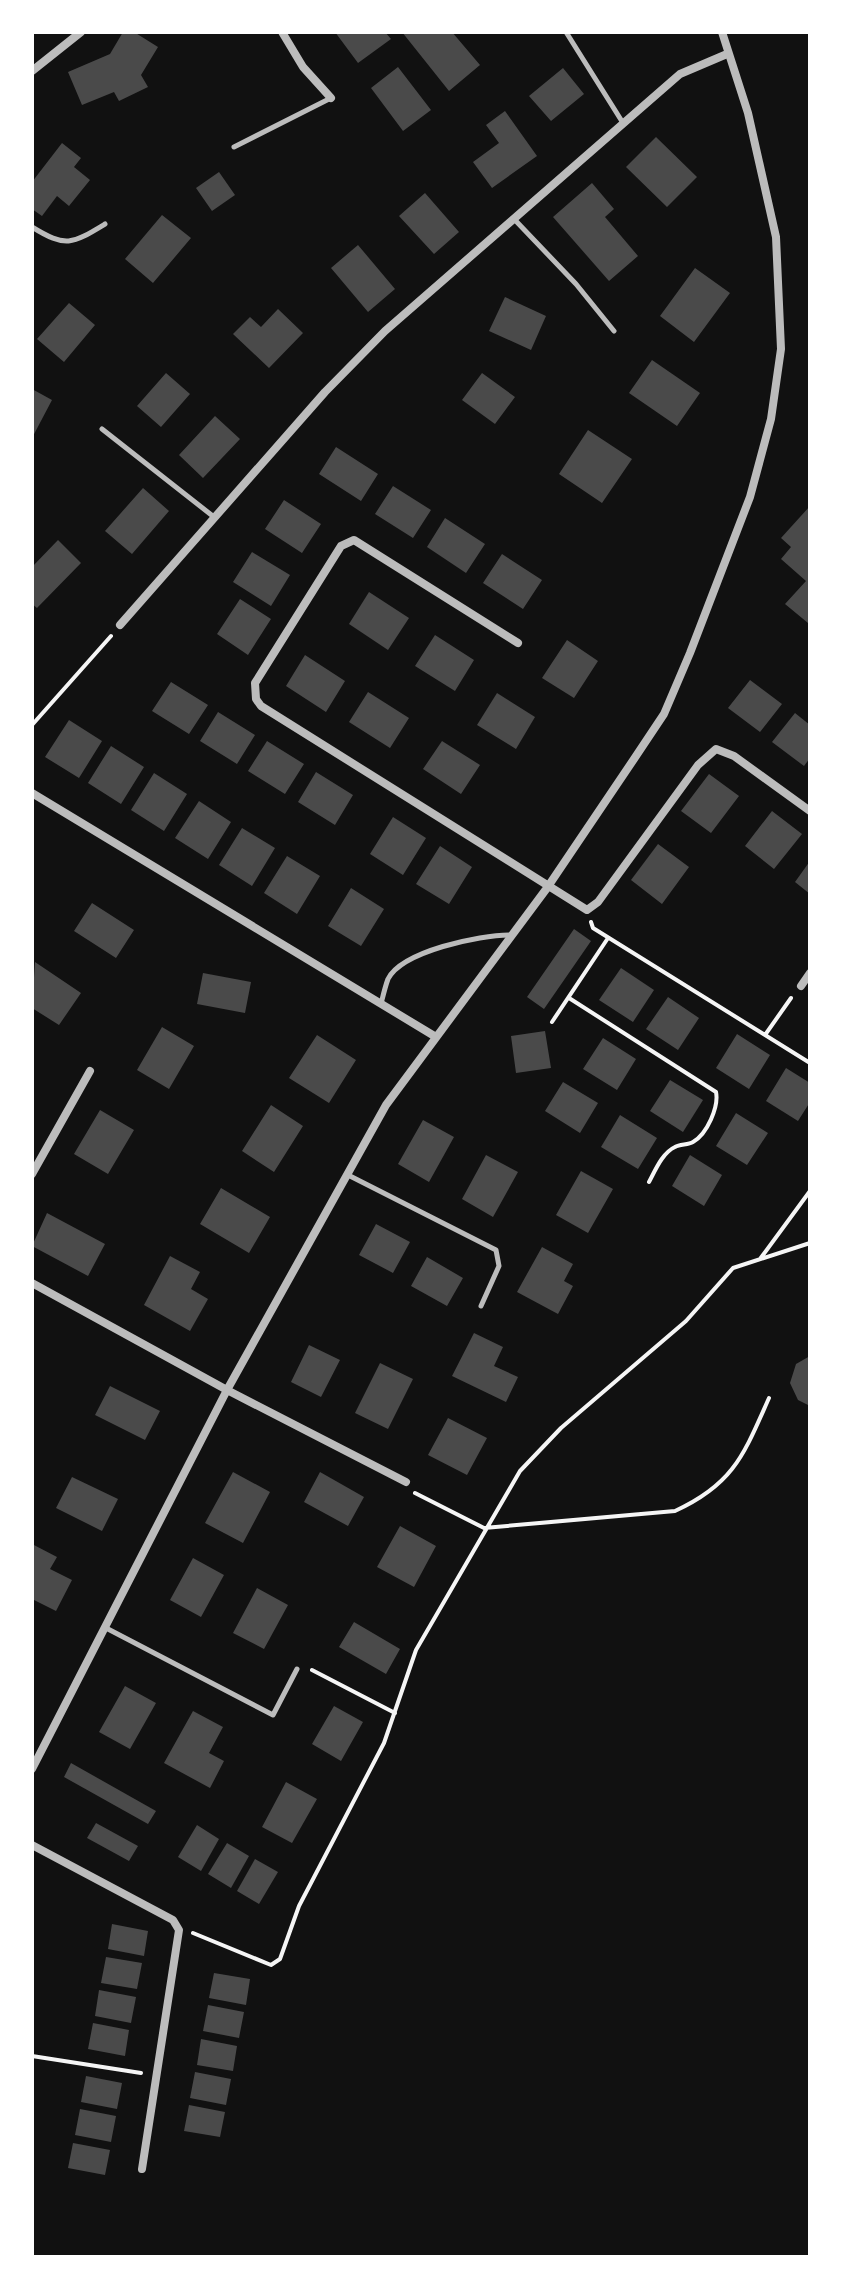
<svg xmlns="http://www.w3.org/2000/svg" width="842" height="2289" font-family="'Nunito Sans',sans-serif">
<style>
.building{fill:#4a4a4a}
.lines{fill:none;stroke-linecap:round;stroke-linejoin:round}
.path{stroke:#f5f5f5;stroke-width:4}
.service{stroke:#bcbcbc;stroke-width:5}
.minor{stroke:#bcbcbc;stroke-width:8}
</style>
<rect width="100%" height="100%" fill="#111"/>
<path class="building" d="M123,32h11l24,15 -17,28 7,12 -29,14 -5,-9 -32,13 -14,-33 42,-18z
M335,32h50l6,7 -33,24z
M402,32h50l28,33 -31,26z
M398,67l33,43 -28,21 -32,-43z
M563,68l21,26 -33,27 -22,-25z
M505,111l32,45 -45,32 -19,-26 26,-19 -13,-18z
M656,137l41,40 -30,30 -41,-40z
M62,143l19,15 -7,9 16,13 -21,26 -12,-10 -15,20 -10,-7v-27z
M219,172l16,23 -23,16 -16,-23z
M592,183l22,26 -9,8 33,39 -29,25 -56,-64z
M425,193l34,39 -25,22 -35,-38z
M162,215l29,23 -38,45 -28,-24z
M358,245l37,44 -27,23 -37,-44z
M695,268l35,25 -36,49 -34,-26z
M505,297l41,19 -15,34 -42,-19z
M69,303l26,22 -31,37 -27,-23z
M278,309l25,24 -34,35 -36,-34 17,-17 11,10z
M652,360l48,33 -23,33 -48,-33z
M166,373l24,21 -29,33 -24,-21z
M482,373l33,24 -20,27 -33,-24z
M32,389l20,11 -20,38z
M215,416l25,23 -37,39 -24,-23z
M588,430l44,29 -30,44 -43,-29z
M336,447l42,27 -17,27 -42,-27z
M393,486l38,24 -18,28 -38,-24z
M143,488l26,23 -37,43 -27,-23z
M284,500l37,24 -19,29 -37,-24z
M810,506v115l-2,2 -23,-19 21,-23 -25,-22 10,-12 -10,-9z
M445,518l40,26 -19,29 -39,-26z
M58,540l23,23 -44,45 -5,-4v-37z
M252,552l38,23 -19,31 -38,-24z
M502,554l40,26 -19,29 -40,-26z
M369,592l40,26 -21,32 -39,-26z
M240,599l31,20 -23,36 -31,-21z
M435,635l39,25 -19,31 -40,-25z
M567,640l31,21 -24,37 -32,-20z
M305,655l40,26 -19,31 -40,-26z
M750,680l32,24 -22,28 -32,-24z
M171,682l37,23 -19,29 -37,-23z
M368,692l41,26 -19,30 -41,-26z
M497,693l38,24 -19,32 -39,-24z
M218,712l37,23 -18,29 -37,-23z
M795,713l15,12v33l-6,8 -32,-24z
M69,720l33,21 -23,37 -34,-21z
M267,741l37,23 -19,30 -37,-23z
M442,741l38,24 -19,29 -38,-25z
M111,746l33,21 -23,37 -33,-21z
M316,772l37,23 -18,30 -37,-23z
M154,773l33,21 -23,37 -33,-21z
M709,774l30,22 -28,37 -30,-22z
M199,801l32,21 -23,37 -33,-21z
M772,811l30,23 -28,35 -29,-23z
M393,817l33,21 -23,37 -33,-21z
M242,828l33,20 -23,38 -33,-21z
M658,844l31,23 -27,37 -31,-24z
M440,846l32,21 -23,37 -33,-20z
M287,856l33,20 -23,38 -33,-21z
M810,861v33l-15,-12z
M351,888l33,21 -23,37 -33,-20z
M92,903l42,27 -18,28 -42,-27z
M574,929l17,12 -47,68 -17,-12z
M35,962l46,31 -22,32 -27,-17z
M621,968l33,22 -21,32 -34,-22z
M203,973l48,9 -6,31 -48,-9z
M668,997l31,21 -21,32 -32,-21z
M162,1027l32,19 -25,43 -32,-19z
M545,1031l6,37 -35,5 -5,-37z
M737,1034l33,21 -21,34 -33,-21z
M317,1035l39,25 -27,43 -40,-25z
M603,1038l33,21 -19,31 -34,-21z
M786,1068l24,15v19l-12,19 -32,-20z
M670,1080l33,20 -20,32 -33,-21z
M563,1082l35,21 -18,30 -35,-22z
M271,1105l32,21 -29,46 -32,-21z
M100,1110l34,20 -26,44 -34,-20z
M736,1113l32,20 -21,32 -31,-19z
M620,1115l37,23 -19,31 -37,-22z
M423,1120l31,17 -25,45 -31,-18z
M486,1155l32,17 -25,45 -31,-18z
M690,1155l32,20 -18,31 -32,-20z
M581,1171l32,18 -25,44 -32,-18z
M221,1188l49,29 -21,36 -49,-29z
M47,1213l58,31 -17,32 -56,-30z
M376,1224l34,18 -17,31 -34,-18z
M542,1247l31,17 -9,17 9,5 -15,28 -41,-22z
M170,1256l30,16 -9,17 17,10 -18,32 -46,-26z
M427,1257l36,21 -16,28 -36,-20z
M474,1333l29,14 -9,19 24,11 -12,25 -54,-26z
M309,1345l31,15 -19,37 -30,-15z
M810,1356v50l-12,-6 -8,-17 6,-19z
M380,1363l33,16 -25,50 -33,-16z
M110,1386l50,25 -15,29 -50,-25z
M448,1418l39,20 -20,37 -39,-20z
M233,1472l37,20 -27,51 -38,-20z
M320,1472l44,25 -16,29 -44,-24z
M72,1477l46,22 -16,32 -46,-23z
M400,1526l36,20 -22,41 -37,-20z
M32,1544l25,13 -7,12 22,11 -16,31 -24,-12z
M193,1558l31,17 -23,42 -31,-17z
M257,1588l31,17 -24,44 -31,-16z
M354,1622l46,27 -14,25 -47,-27z
M125,1686l31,17 -26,46 -31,-17z
M334,1706l29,16 -22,39 -29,-17z
M193,1711l30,16 -14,26 15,8 -14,27 -46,-25z
M71,1763l85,48 -8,13 -84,-47z
M286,1782l31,17 -25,44 -30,-16z
M96,1823l42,23 -9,15 -42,-23z
M197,1825l22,14 -18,32 -23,-14z
M227,1843l22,13 -18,32 -23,-14z
M255,1859l23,13 -19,32 -22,-13z
M112,1924l36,7 -4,25 -36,-7z
M106,1957l36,6 -5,26 -36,-6z
M214,1973l36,6 -4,26 -37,-7z
M99,1990l37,7 -5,26 -36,-7z
M208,2005l36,7 -5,26 -36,-7z
M93,2023l36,7 -4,26 -37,-7z
M201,2039l36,7 -4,25 -36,-6z
M195,2072l36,7 -5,26 -36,-7z
M86,2076l36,7 -5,26 -36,-7z
M189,2105l36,7 -5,25 -36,-6z
M80,2109l36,7 -5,26 -36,-7z
M73,2143l37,7 -5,25 -37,-7z"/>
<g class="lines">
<path class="path" d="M32,725l79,-89
M591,922l2,6 217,135
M569,998l147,94c3,15 -9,42 -23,50 -5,3 -13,2 -18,5 -13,6 -20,24 -26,35
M552,1022l56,-84
M765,1035l26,-37
M760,1259l50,-68
M415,1493l69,35 191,-17c59,-27 69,-57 94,-113
M312,1670l83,43
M193,1933l78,32 9,-6 19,-53 85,-163 32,-93 104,-179 41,-43 125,-107 47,-53 77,-25
M32,2056l109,17"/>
<path class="service" d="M566,32l57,91
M234,147l97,-49
M514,219l62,65 38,47
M32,227c34,21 40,17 73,-3
M102,429l112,88
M381,1004c2,-8 4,-17 7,-25 14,-28 92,-44 121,-44
M348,1175l148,75 3,16 -18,40
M106,1628l167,87 24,-46"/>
<path class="minor" d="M282,32l21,35 28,31
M32,71l49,-39
M120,625l205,-233 60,-61 295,-257 47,-20
M518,643l-164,-103 -13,6 -86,137 1,16 5,7 326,204 11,-8 100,-137 18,-16 18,7 76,55
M32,793l404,244
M801,986l9,-13
M32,1174l58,-103
M32,1283l195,107 179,92
M32,1769l195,-379 159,-285 161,-217 87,-129 30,-45 26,-61 60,-156 21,-78 10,-70 -5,-112 -28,-124 -26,-81
M32,1845l141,75 6,10 -37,239"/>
</g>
<rect width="842" height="2289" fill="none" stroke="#ffffff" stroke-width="68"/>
</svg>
